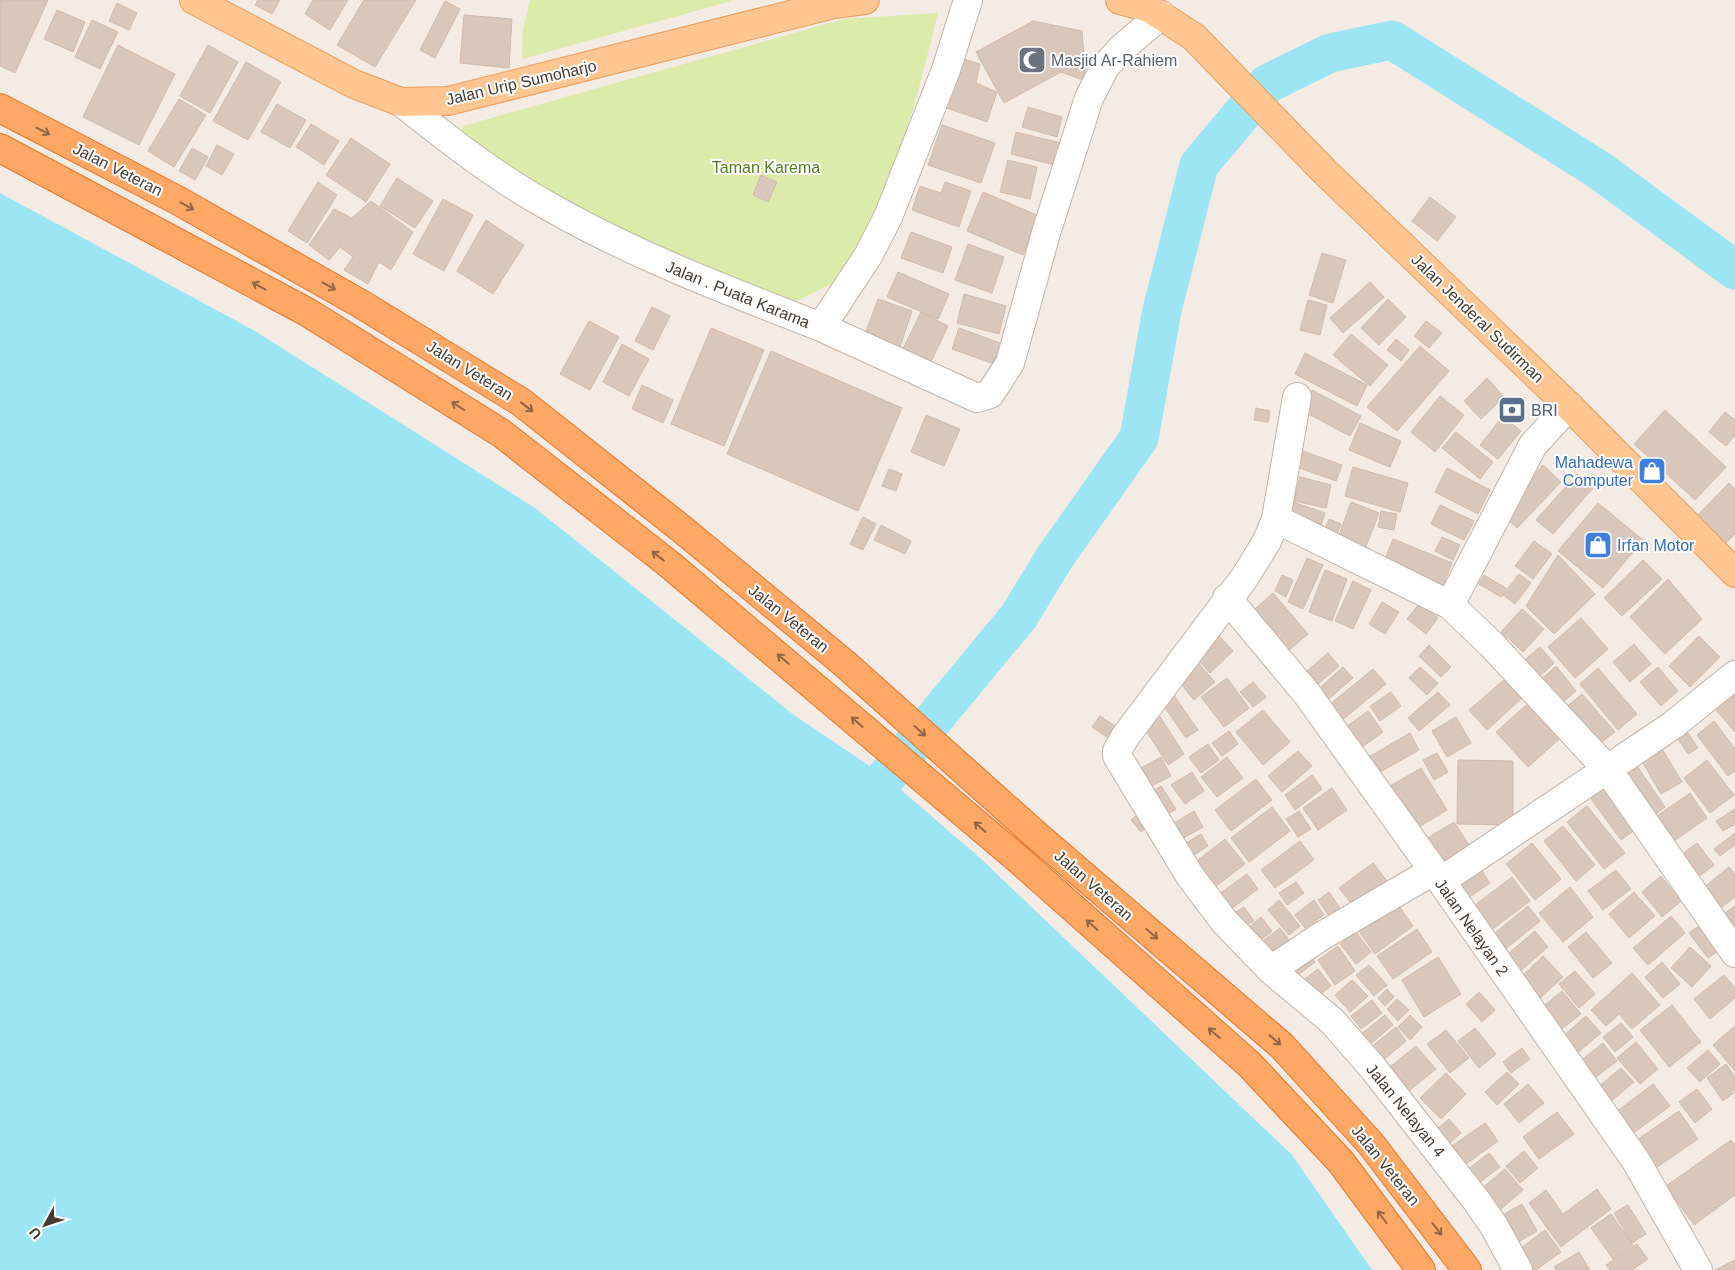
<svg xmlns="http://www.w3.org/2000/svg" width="1735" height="1270" font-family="Arial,sans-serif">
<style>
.green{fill:#ddebaa}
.water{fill:#9ce5f5}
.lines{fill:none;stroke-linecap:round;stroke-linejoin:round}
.river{stroke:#9ce5f5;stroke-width:39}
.building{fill:#d9c7bc;stroke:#d1baac}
.minor-casing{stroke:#c2b4a9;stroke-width:30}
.major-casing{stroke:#ec9e5a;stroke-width:30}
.highway-casing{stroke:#e8762a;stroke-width:30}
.minor{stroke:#fff;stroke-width:28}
.major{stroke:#ffc692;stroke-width:28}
.highway{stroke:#ffa764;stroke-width:28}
.oneway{stroke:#906647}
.labels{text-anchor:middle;stroke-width:4;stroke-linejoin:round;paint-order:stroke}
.worship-label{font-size:16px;fill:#5b616d;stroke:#fff;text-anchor:start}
.street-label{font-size:16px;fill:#463b34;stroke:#fff}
.park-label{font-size:16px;fill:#597c23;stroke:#fff}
.service-label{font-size:16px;fill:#4e5e75;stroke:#fff;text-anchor:start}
.shop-label{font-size:16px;fill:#366cbe;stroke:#fff;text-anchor:end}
</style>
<rect width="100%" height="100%" fill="#f3ebe4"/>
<path class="green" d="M530,0h200l2,1 -210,58 1,-30z
M938,13l-21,83 -31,100 -23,54 -32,34 -34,17 -58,-13 -123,-54 -157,-95 4,-13 381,-107z"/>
<path class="water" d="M0,193l255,138 280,177 259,207 92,62 93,80 313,298 80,115h-1372z"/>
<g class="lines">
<path class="river" d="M886,777l133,-161 36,-59 84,-119 23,-128 37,-145 68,-81 63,-31 62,-13 207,130 136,100"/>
</g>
<path class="building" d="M0,0h48l-33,73 -15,-7z
M258,0h22l-8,14 -17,-9z
M313,0h35l-18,30 -25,-16z
M364,0h52l-41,67 -38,-22z
M445,1l15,8 -25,49 -15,-8z
M117,3l20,10 -8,17 -20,-9z
M57,10l28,12 -12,30 -29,-13z
M464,15l48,4 -3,49 -49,-5z
M92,20l26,12 -18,37 -25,-12z
M1033,21l49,10 4,50 -25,-9 -57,31 -28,-51z
M118,45l57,29 -36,71 -56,-28z
M208,45l30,17 -28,51 -30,-17z
M957,57l23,7 -4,19 21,9 -10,30 -43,-15z
M246,62l35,20 -33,58 -35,-19z
M179,99l27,16 -32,52 -26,-16z
M277,104l29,16 -16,28 -29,-16z
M1028,107l34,10 -5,20 -35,-10z
M311,124l28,17 -15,24 -28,-18z
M942,125l53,18 -14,40 -53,-18z
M1016,132l45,11 -6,22 -44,-11z
M351,138l39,26 -24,38 -40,-27z
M217,145l17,9 -12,21 -16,-9z
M192,148l16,9 -13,23 -16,-9z
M1008,160l29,7 -7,32 -30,-7z
M761,175l16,7 -9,20 -15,-7z
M397,178l36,23 -18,27 -35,-22z
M318,182l19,13 -30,48 -19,-12z
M945,182l26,9 -12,36 -47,-17 8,-24 21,7z
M983,192l56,24 -16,39 -56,-24z
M1430,197l26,20 -19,24 -25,-20z
M443,199l30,16 -29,56 -31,-17z
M371,201l42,31 -22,38 -12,-8 -11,22 -24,-14 9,-13 -13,-10 -11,13 -20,-15 25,-36 18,9z
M486,220l38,25 -31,49 -36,-23z
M911,232l41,15 -9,26 -42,-15z
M968,244l36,13 -12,36 -37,-13z
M1322,253l24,7 -13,43 -24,-8z
M898,272l51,22 -11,25 -51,-22z
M1370,282l14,15 -41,36 -13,-15z
M964,294l42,12 -7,28 -42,-11z
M878,299l34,12 -13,39 -35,-13z
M1388,299l18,18 -27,28 -18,-17z
M1308,300l19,5 -7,30 -20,-5z
M652,307l18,9 -17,34 -18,-9z
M921,312l27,14 -19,40 -28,-13z
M589,321l30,16 -29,53 -30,-16z
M1426,321l16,12 -13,15 -15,-12z
M711,328l53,22 -40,96 -53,-22z
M959,328l46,17 -8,20 -45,-16z
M1351,334l37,31 -18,21 -37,-31z
M1396,339l13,11 -8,11 -14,-11z
M622,344l27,15 -20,37 -26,-14z
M1420,346l29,25 -52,60 -30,-24z
M771,351l131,57 -44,103 -131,-57z
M1305,353l62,32 -10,21 -62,-32z
M1487,378l17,19 -23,22 -17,-18z
M642,385l31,15 -10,23 -31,-14z
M1312,390l49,26 -11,20 -49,-26z
M1440,396l24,19 -29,37 -24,-20z
M1256,408l14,3 -2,11 -14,-2z
M1665,410l61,57 -31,33 -61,-56z
M1725,412l10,8v15l-9,11 -17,-14z
M926,415l34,14 -16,37 -33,-14z
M1503,416l18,15 -23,28 -18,-14z
M1360,423l41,18 -11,26 -41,-17z
M1456,432l37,30 -13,17 -38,-31z
M1297,449l45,16 -6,16 -45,-16z
M1543,465l18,17 -44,46 -18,-17z
M1353,467l55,16 -8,29 -55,-16z
M1447,468l43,22 -12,24 -43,-22z
M889,469l13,5 -6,17 -14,-5z
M1577,474l16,14 -40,46 -17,-14z
M1300,477l31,8 -5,23 -32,-7z
M1729,483l6,6v45l-17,17 -28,-28z
M1293,502l32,11 -6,18 -32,-11z
M1351,502l28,11 -14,36 -27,-11z
M1598,503l45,37 -40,48 -45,-37z
M1440,505l34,16 -10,19 -33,-16z
M1381,511l16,3 -3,16 -16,-3z
M863,517l13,7 -13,26 -13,-6z
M1329,519l12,5 -7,18 -12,-5z
M881,525l30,16 -6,13 -31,-14z
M1442,537l18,8 -7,15 -18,-9z
M1393,539l59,24 -11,27 -59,-24z
M1534,541l18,13 -19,25 -18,-13z
M1558,555l37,39 -41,40 -28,-28z
M1307,558l16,7 -20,44 -15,-7z
M1643,560l19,19 -40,37 -18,-18z
M1325,570l22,9 -15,42 -23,-9z
M1519,574l12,9 -16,21 -12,-9z
M1282,575l11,5 -7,17 -11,-6z
M1484,575l22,13 -5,9 -22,-13z
M1668,579l34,40 -37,35 -35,-37z
M1353,581l18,9 -18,39 -18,-8z
M1273,593l35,41 -26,22 -35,-40z
M1382,602l17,10 -14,22 -16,-10z
M1419,604l19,14 -12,16 -19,-15z
M1522,609l22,20 -21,23 -22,-20z
M1581,618l27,31 -33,29 -27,-31z
M1213,629l20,22 -23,22 -20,-22z
M1699,636l21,21 -30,30 -21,-21z
M1634,644l17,20 -21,18 -17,-20z
M1429,645l22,22 -10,10 -22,-21z
M1540,647l14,16 -19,18 -15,-17z
M1328,653l11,13 -29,25 -11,-13z
M1193,657l22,25 -21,18 -21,-26z
M1556,666l20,25 -18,15 -20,-24z
M1343,667l10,11 -31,27 -9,-11z
M1420,667l18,16 -11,12 -18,-17z
M1658,667l20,24 -17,15 -21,-24z
M1598,668l39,46 -19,16 -38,-46z
M1373,669l13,15 -50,41 -13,-15z
M1227,678l22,30 -25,19 -23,-30z
M1505,679l17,19 -35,32 -18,-20z
M1253,682l13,15 -13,10 -13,-15z
M1171,691l27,39 -12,8 -27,-39z
M1391,692l10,14 -21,15 -10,-15z
M1438,692l12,13 -31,26 -11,-13z
M1735,693v39l-19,-22z
M1582,694l33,38 -19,15 -32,-38z
M1534,698l31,36 -37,33 -32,-35z
M1263,710l27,32 -27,23 -27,-33z
M1368,711l15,21 -29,21 -15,-21z
M1159,715l25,39 -16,11 -25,-39z
M1100,716l15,10 -8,11 -15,-10z
M1456,717l15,26 -24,14 -15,-26z
M1714,721l21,28v22l-7,5 -31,-41z
M1229,731l9,13 -16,12 -10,-13z
M1410,733l9,17 -44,25 -10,-16z
M1688,733l10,15 -10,6 -10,-15z
M1208,744l11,16 -18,13 -12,-16z
M1659,744l23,38 -21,12 -22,-38z
M1298,751l14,15 -30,26 -14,-16z
M1437,753l11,19 -14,8 -11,-20z
M1161,757l10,19 -31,16 -10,-18z
M1227,757l16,21 -26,19 -16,-20z
M1458,760l55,1v64l-56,-1z
M1633,760l32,47 -18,13 -33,-47z
M1707,760l27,35 -24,18 -26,-35z
M1421,768l26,42 -38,23 -26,-43z
M1192,772l12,19 -19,13 -14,-19z
M1312,775l10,14 -27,21 -10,-15z
M1256,779l16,21 -41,31 -16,-21z
M1604,785l32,44 -15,11 -32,-44z
M1161,786l15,23 -16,10 -15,-22z
M1332,788l15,22 -29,20 -15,-22z
M1690,793l17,25 -36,25 -17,-25z
M1587,806l38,47 -21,16 -37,-47z
M1272,807l18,24 -41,31 -18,-24z
M1735,809v15l-12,7 -7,-10z
M1142,811l10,12 -11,9 -10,-12z
M1194,811l9,16 -30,17 -9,-15z
M1299,811l12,18 -13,8 -12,-18z
M1454,822l17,26 -35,22 -17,-27z
M1563,826l32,39 -19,16 -32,-40z
M1735,833v12l-15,11 -6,-7z
M1201,834l7,12 -22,14 -8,-12z
M1225,839l20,25 -31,24 -20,-25z
M1300,841l14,19 -39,28 -14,-18z
M1532,843l29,36 -26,21 -29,-36z
M1697,843l17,22 -21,16 -17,-22z
M1373,863l14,18 -33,26 -15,-19z
M1729,867l6,7v23l-17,13 -16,-21z
M1480,868l10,15 -29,20 -11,-15z
M1616,870l15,19 -28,21 -15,-19z
M1247,874l11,15 -35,26 -11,-16z
M1661,876l20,25 -19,16 -20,-25z
M1512,877l18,24 -44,33 -19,-23z
M1296,882l8,11 -17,12 -8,-12z
M1570,887l23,30 -30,25 -24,-29z
M1329,892l11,16 -11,8 -11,-16z
M1634,892l21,24 -26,22 -20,-24z
M1394,899l19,27 -38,28 -19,-27z
M1279,900l21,26 -11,9 -21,-25z
M1314,900l10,15 -19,13 -10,-13z
M1528,906l12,15 -43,35 -12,-15z
M1735,906v20l-10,-13z
M1244,907l10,14 -14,8 -9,-14z
M1671,916l14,17 -37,32 -15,-17z
M1261,917l11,14 -21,17 -11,-13z
M1702,924l19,25 -13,9 -19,-25z
M1280,928l13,17 -25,18 -12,-17z
M1417,929l15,23 -39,27 -16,-23z
M1535,931l13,16 -30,26 -14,-16z
M1356,932l15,20 -15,12 -16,-20z
M1586,932l26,31 -19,15 -25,-31z
M1338,946l17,25 -20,14 -17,-25z
M1690,947l21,19 -19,21 -21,-19z
M1306,950l9,12 -26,20 -9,-11z
M1543,956l20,21 -26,24 -19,-21z
M1438,957l23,37 -37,23 -22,-37z
M1662,962l18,22 -17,14 -18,-21z
M1369,965l18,20 -13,11 -18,-21z
M1318,969l13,17 -20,15 -13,-17z
M1575,971l20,23 -16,14 -20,-24z
M1632,973l28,32 -28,24 -13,-15 -13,12 -15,-16z
M1724,975l11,13v10l-25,21 -16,-20z
M1352,980l16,16 -18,16 -15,-17z
M1387,989l7,8 -9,9 -7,-8z
M1562,991l19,23 -23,18 -18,-23z
M1479,992l16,18 -13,12 -16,-18z
M1397,999l12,11 -11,11 -11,-12z
M1372,1000l10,13 -21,16 -10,-13z
M1672,1005l29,37 -32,25 -29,-37z
M1385,1015l8,10 -25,21 -8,-11z
M1410,1015l12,12 -12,13 -12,-13z
M1586,1016l15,17 -32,27 -14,-17z
M1621,1023l12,14 -18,15 -12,-15z
M1735,1026v45l-22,-26z
M1396,1027l10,14 -25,21 -11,-14z
M1475,1028l21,26 -17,14 -21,-27z
M1446,1030l23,28 -19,15 -23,-29z
M1636,1042l22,27 -18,15 -23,-26z
M1603,1043l14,18 -29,22 -14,-17z
M1416,1046l20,23 -37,30 -19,-24z
M1522,1048l8,11 -19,14 -8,-11z
M1708,1050l12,14 -20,18 -13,-14z
M1726,1064l9,13v15l-12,9 -16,-23z
M1621,1068l13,14 -31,26 -12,-15z
M1507,1072l12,12 -22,21 -12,-13z
M1446,1073l20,21 -25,25 -21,-21z
M1528,1084l16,19 -25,20 -15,-19z
M1653,1084l17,22 -43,32 -16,-22z
M1697,1089l15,20 -17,14 -16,-21z
M1679,1111l19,28 -51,35 -19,-28z
M1557,1112l17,22 -35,25 -16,-22z
M1449,1119l12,14 -18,16 -12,-15z
M1485,1123l13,18 -36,26 -13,-19z
M1731,1140l4,5v50l-41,30 -28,-39z
M1524,1151l14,17 -18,15 -14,-17z
M1489,1153l11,14 -29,22 -11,-14z
M1505,1169l18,21 -30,26 -19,-21z
M1597,1189l14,20 -50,38 -32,-44 17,-13 17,24z
M1522,1204l15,27 -27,16 -16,-27z
M1628,1205l18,29 -14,9 -18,-30z
M1611,1214l22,31 -20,14 -22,-31z
M1545,1230l16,22 -25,18h-12l-11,-16z
M1637,1244l11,15 -16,11h-22l-4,-5z
M1579,1252l11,18h-34l-2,-3z
M1735,1260v10h-20z"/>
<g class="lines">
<defs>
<path id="minor" d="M401,102c48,38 96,76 149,105 86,49 179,84 271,120l47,-71 20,-39 58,-147 22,-70
M821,327l156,71 13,-4 20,-31 36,-130 43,-135 16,-31 16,-18 40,-34
M1297,397l-21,122 -9,22 -22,36 -120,160 -8,14v5l73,120 34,45 47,49 61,51 41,47 103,132 18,26 24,44
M1276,519l174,86 41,39 117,126 127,183
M1227,598l80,96 134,187 195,280 62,109
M1450,605l83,-160 36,-39
M1441,881l232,-156 62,-50
M1271,970l49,-33 113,-66"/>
<path id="major" d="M194,0l160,84 47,18 47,-1 386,-97 31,-4
M1120,0l29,8 45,29 131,135 244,234 166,167"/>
<path id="highway" d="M0,108l177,92 184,104 160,98 162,128 162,134 190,170 247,212 89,98 96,126
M0,148l307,164 194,121 168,131 349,295 231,205 92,98 80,108"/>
</defs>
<use href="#minor" class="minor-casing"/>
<use href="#major" class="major-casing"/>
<use href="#highway" class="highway-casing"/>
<use href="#minor" class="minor"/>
<use href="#major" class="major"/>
<use href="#highway" class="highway"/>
</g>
<defs><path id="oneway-shaft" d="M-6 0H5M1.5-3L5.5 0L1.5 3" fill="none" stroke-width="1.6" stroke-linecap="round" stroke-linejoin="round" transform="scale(1.25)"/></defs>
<g class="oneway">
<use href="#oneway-shaft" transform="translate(43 131) rotate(27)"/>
<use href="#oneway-shaft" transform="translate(187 206) rotate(29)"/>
<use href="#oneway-shaft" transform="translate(259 286) rotate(-152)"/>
<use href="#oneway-shaft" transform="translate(329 286) rotate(29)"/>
<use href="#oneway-shaft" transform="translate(458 406) rotate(-148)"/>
<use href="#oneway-shaft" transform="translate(527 407) rotate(38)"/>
<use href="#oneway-shaft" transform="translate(658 556) rotate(-142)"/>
<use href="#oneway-shaft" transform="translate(783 659) rotate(-140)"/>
<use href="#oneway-shaft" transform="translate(857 722) rotate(-139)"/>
<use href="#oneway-shaft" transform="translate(920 731) rotate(42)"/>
<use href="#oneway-shaft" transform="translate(980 827) rotate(-139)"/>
<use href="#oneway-shaft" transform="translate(1092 925) rotate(-139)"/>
<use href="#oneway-shaft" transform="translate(1152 934) rotate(41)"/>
<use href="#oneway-shaft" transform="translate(1214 1033) rotate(-139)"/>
<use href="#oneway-shaft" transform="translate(1275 1040) rotate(41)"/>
<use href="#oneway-shaft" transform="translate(1382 1217) rotate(-127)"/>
<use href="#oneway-shaft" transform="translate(1437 1229) rotate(52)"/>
</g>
<defs>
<symbol id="mosque-square" viewBox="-11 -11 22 22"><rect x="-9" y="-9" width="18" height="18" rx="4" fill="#6b7280" stroke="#fff"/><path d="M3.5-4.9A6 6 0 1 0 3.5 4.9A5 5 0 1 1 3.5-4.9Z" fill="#fff"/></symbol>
<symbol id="bank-square" viewBox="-11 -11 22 22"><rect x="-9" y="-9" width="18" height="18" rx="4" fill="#5c6f8a" stroke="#fff"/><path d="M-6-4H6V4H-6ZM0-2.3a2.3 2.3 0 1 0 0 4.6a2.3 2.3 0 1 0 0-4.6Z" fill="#fff"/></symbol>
<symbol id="shop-square" viewBox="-11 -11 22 22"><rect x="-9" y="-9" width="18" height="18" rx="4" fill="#3f7fe0" stroke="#fff"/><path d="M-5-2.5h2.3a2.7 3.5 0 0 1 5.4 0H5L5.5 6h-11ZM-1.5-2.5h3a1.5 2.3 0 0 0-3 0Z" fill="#fff"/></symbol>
</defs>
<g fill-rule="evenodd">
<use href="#mosque-square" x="1016" y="44" width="32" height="32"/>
<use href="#bank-square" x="1496" y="394" width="32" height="32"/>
<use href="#shop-square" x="1636" y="455" width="32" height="32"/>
<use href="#shop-square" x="1582" y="529" width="32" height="32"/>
</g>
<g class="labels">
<g class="worship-label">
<text x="1051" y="66">Masjid Ar-Rahiem</text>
</g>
<g class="street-label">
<text transform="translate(521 82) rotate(-13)" y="6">Jalan Urip Sumoharjo</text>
<text transform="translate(118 169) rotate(27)" y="6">Jalan Veteran</text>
<text transform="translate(738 294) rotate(22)" y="6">Jalan . Puata Karama</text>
<text transform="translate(1478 318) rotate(44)" y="6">Jalan Jenderal Sudirman</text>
<text transform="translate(470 370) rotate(32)" y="6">Jalan Veteran</text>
<text transform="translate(789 618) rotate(39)" y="6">Jalan Veteran</text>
<text transform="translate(1094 885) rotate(41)" y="6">Jalan Veteran</text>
<text transform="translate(1472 927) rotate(55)" y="6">Jalan Nelayan 2</text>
<text transform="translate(1406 1110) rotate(51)" y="6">Jalan Nelayan 4</text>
<text transform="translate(1386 1165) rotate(51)" y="6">Jalan Veteran</text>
</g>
<g class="park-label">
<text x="766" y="173">Taman Karema</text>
</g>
<g class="service-label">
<text x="1531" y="416">BRI</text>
</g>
<g class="shop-label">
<text x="1633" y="468">Mahadewa<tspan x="1633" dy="18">Computer</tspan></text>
<text x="1617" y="551" text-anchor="start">Irfan Motor</text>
</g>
</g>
<g transform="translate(45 1225) rotate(230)" stroke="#ffffff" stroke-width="4" paint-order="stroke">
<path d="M0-4L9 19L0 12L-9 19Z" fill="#463b34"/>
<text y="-8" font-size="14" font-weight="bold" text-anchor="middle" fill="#463b34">U</text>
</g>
</svg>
